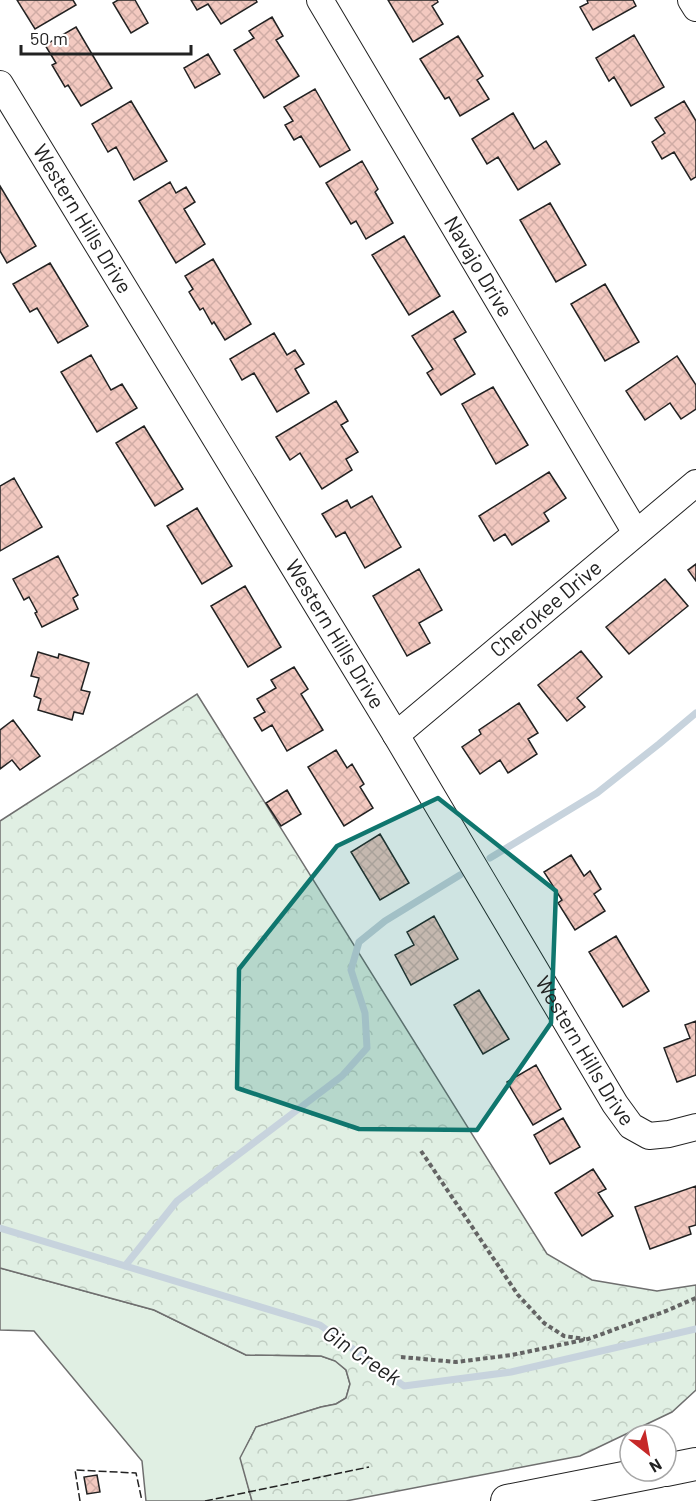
<svg xmlns="http://www.w3.org/2000/svg" width="696" height="1501" font-family="Barlow,sans-serif">
<style>
.grass{fill:#e0efe3;stroke:#6f6f6f;stroke-width:1.5}
.forest{fill:url(#forest-crowns);stroke:#6f6f6f;stroke-width:1.5}
.lines{fill:none;stroke-linecap:round;stroke-linejoin:round}
.stream{stroke:#c7d3dd;stroke-width:7}
.building{fill:url(#building-cross-hatch);stroke:#222;stroke-width:1.5}
.minor-casing{stroke:#222;stroke-width:28}
.major-casing{stroke:#222;stroke-width:34}
.path{stroke:#646464;stroke-width:4;stroke-dasharray:4.5 3;stroke-linecap:butt}
.minor{stroke:#fff;stroke-width:26}
.major{stroke:#fff;stroke-width:32}
.fence{stroke:#222;stroke-width:1.5;stroke-dasharray:8 3;stroke-linecap:butt}
.marked{fill:#0f766e;fill-opacity:0.2;stroke:#0f766e;stroke-width:4.5;stroke-linejoin:round}
.labels{text-anchor:middle;stroke-width:4.5;stroke-linejoin:round;paint-order:stroke}
.street-label{font-size:21px;fill:#222;stroke:#fff}
.water-label{font-size:22px;font-style:italic;fill:#222;stroke:#fff}
</style>
<defs>
<pattern id="forest-crowns" width="20" height="18" patternUnits="userSpaceOnUse" patternTransform="scale(1.5)"><rect width="20" height="18" fill="#e0efe3"/><path d="M2 6a3 3 0 1 1 6 0M12 15a3 3 0 1 1 6 0" fill="none" stroke="#c0cdc2"/></pattern>
<pattern id="building-cross-hatch" width="8" height="8" patternUnits="userSpaceOnUse" patternTransform="scale(1.5)"><rect width="8" height="8" fill="#f3c9c0"/><path d="M0 0l8 8M0 8l8-8" fill="none" stroke="#d0aca5"/></pattern>
</defs>
<rect width="100%" height="100%" fill="#fff"/>
<path class="grass" d="M0,1268l154,42 92,45 75,1 15,5 10,9 4,14 -4,14 -10,6 -15,3 -65,20 -15,31 11,43h-106l-4,-40 -108,-130 -34,-1z"/>
<path class="forest" d="M197,694l350,560 45,26 65,11 39,-6v105l-24,22 -92,44 -234,45h-94l-12,-43 16,-31 65,-20 15,-3 10,-6 4,-14 -4,-14 -11,-9 -14,-5 -75,-1 -92,-45 -154,-42v-447z"/>
<g class="lines">
<path class="stream" d="M490,858l107,-65 62,-49 37,-31
M0,1228l320,97 84,61 107,-14 185,-43
M125,1266l52,-65 165,-125 25,-28 -2,-35 -14,-43 8,-28 26,-21 75,-46"/>
</g>
<path class="building" d="M17,0h56l3,5 -41,24z
M118,0h17l13,23 -17,10 -18,-30z
M191,0h65l1,2 -36,22 -13,-20 -11,6z
M388,0h49l1,2 -6,4 11,18 -30,18z
M587,0h46l3,6 -43,24 -13,-23 8,-4z
M272,17l11,19 -7,4 23,36 -35,22 -30,-48 20,-12 -5,-7z
M76,27l36,61 -31,18 -13,-21 -3,2 -13,-22 4,-2 -11,-18z
M634,35l30,52 -33,19 -17,-29 -5,4 -13,-23z
M458,36l25,40 -6,4 12,19 -29,17 -11,-19 -4,2 -25,-40z
M208,54l12,20 -25,14 -11,-20z
M315,89l35,61 -30,17 -19,-31 -7,4 -9,-15 8,-4 -9,-14z
M131,101l36,60 -33,19 -18,-33 -8,5 -16,-28z
M684,101l12,20v56l-5,3 -17,-28 -12,7 -10,-17 13,-9 -10,-15z
M513,113l21,36 12,-8 14,23 -42,26 -20,-33 -11,7 -15,-25z
M362,161l16,28 -3,3 18,31 -27,16 -10,-18 -5,3 -25,-41z
M170,182l6,11 10,-6 9,15 -11,7 21,35 -29,19 -37,-62z
M0,186l36,60 -29,17 -7,-12z
M550,203l36,62 -30,17 -36,-62z
M404,236l36,60 -31,19 -37,-60z
M213,259l38,65 -26,16 -11,-18 -2,2 -9,-16 -3,2 -11,-18 4,-3 -8,-13z
M50,263l38,63 -30,17 -21,-35 -7,4 -17,-28z
M605,284l34,58 -34,19 -34,-57z
M453,311l13,21 -12,7 21,35 -34,21 -14,-22 6,-4 -21,-33z
M274,333l13,22 8,-5 9,14 -9,5 14,24 -32,19 -23,-39 -12,7 -12,-21z
M91,355l20,35 11,-6 15,24 -40,24 -36,-60z
M677,356l19,29v24l-15,10 -11,-16 -25,17 -19,-29z
M493,387l35,58 -32,19 -34,-60z
M336,401l12,20 -7,4 17,27 -12,7 6,11 -30,19 -22,-36 -10,7 -14,-23z
M144,426l39,63 -28,17 -39,-63z
M549,472l17,26 -22,15 5,8 -37,24 -7,-11 -11,7 -15,-25z
M14,478l28,49 -42,24v-65z
M372,496l29,51 -36,21 -20,-36 -9,5 -14,-23 25,-14 4,8z
M197,508l35,58 -30,18 -35,-58z
M58,556l20,39 -5,3 5,11 -36,18 -7,-14 2,-1 -8,-15 -5,3 -11,-21z
M696,564v17l-8,-11z
M419,569l23,41 -23,13 11,20 -23,13 -34,-60z
M665,579l23,27 -59,48 -23,-27z
M245,586l36,61 -33,20 -37,-61z
M581,651l21,26 -25,21 8,9 -18,14 -29,-36z
M38,652l20,6 1,-4 30,9 -8,27 9,2 -7,22 -9,-2 -2,8 -34,-10 3,-11 -7,-3 5,-18 -8,-2z
M294,667l14,22 -7,5 22,36 -36,21 -15,-26 -10,6 -8,-13 11,-6 -8,-13 19,-11 -5,-8z
M519,703l19,30 -10,6 9,15 -29,19 -8,-13 -20,14 -18,-27 19,-13 -2,-4z
M13,720l27,36 -20,14 -8,-10 -12,9v-39z
M336,750l11,18 5,-4 12,20 -4,3 13,21 -29,18 -36,-59z
M287,790l14,24 -20,12 -15,-23z
M380,834l29,49 -29,17 -29,-48z
M571,855l13,21 6,-5 11,18 -7,5 11,17 -30,19 -17,-27 4,-3 -18,-28z
M434,916l24,43 -47,26 -16,-30 19,-10 -7,-13z
M616,936l33,55 -26,16 -34,-55z
M479,990l30,49 -26,15 -29,-49z
M696,1021v54l-19,7 -13,-34 26,-10 -5,-13z
M536,1065l25,44 -28,16 -26,-43z
M563,1118l17,29 -30,17 -16,-29z
M593,1169l13,20 -8,4 15,23 -31,20 -27,-43z
M696,1186v39l-7,2 2,7 -41,15 -15,-42z
M97,1475l3,17 -13,2 -3,-17z"/>
<g class="lines">
<defs>
<g id="minor">
<path id="s1" d="M320,0l316,533"/>
<path d="M691,0l5,8"/>
<path id="s2" d="M0,84l396,651 219,369 16,22 18,10 20,-2 27,-7"/>
<path id="s3" d="M396,735l300,-252"/>
</g>
<path id="major" d="M666,1470l30,-6
M507,1501l152,-30"/>
</defs>
<use href="#minor" class="minor-casing"/>
<use href="#major" class="major-casing"/>
<path class="path" d="M421,1151l97,144 26,28 20,13 21,3
M401,1357l55,5 56,-7 76,-16 78,-28 30,-13"/>
<use href="#minor" class="minor"/>
<use href="#major" class="major"/>
<path class="fence" d="M80,1501l-5,-31 61,3 6,28
M205,1501l164,-34"/>
</g>
<path class="marked" d="M438,798l118,93 -5,132 -74,107 -118,-1 -122,-41 2,-119 98,-123z"/>
<g class="labels">
<g class="street-label">
<text dy="7" stroke="none"><textPath href="#s2" startOffset="158">Western Hills Drive</textPath></text>
<text dy="7" stroke="none"><textPath href="#s1" startOffset="310">Navajo Drive</textPath></text>
<text dy="7" stroke="none"><textPath href="#s3" startOffset="196">Cherokee Drive</textPath></text>
<text dy="7" stroke="none"><textPath href="#s2" startOffset="644">Western Hills Drive</textPath></text>
<text dy="7" stroke="none"><textPath href="#s2" startOffset="1130">Western Hills Drive</textPath></text>
</g>
<g class="water-label">
<text transform="translate(362 1355) rotate(34)" y="8">Gin Creek</text>
</g>
</g>
<g transform="translate(648 1453) rotate(149)"><circle r="28" fill="#ffffff" stroke="#a7a7a7" stroke-width="1.5"/>
<path d="M0-4.5L10 22L0 15L-10 22Z" fill="#c62828"/>
<text y="-9" font-size="16" font-weight="bold" text-anchor="middle" fill="#222222">N</text>
</g>
<path d="M21 45v9h170v-9" fill="none" stroke="#222222" stroke-width="3"/>
<text x="30" y="45" font-size="18" fill="#222222" stroke="#ffffff" stroke-width="4.5" paint-order="stroke">50 m</text>
</svg>
